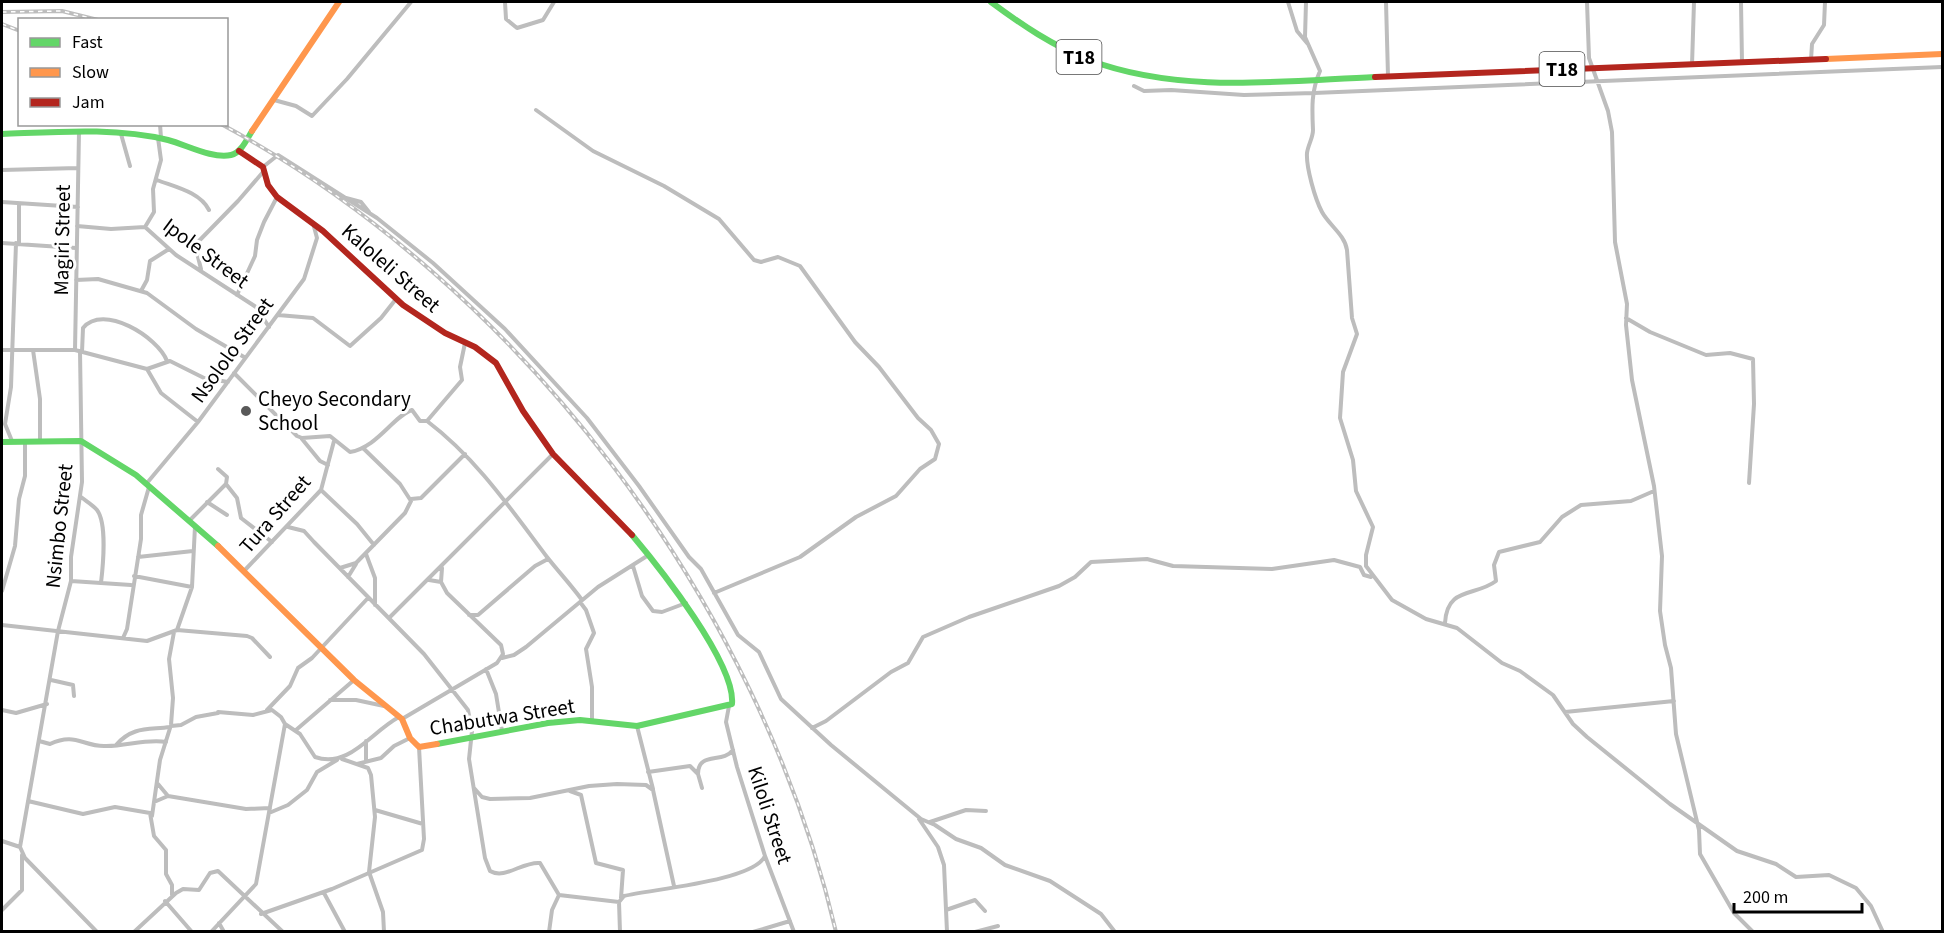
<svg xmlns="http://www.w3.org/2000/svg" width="1944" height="933" font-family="'Source Sans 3',sans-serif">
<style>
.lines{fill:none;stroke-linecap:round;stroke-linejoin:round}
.street{stroke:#bdbdbd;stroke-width:4}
.fast{stroke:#63d668;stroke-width:6}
.slow{stroke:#ff974d;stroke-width:6}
.jam{stroke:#b3261e;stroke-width:6}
.rail-casing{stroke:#bdbdbd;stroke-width:4}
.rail{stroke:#fff;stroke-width:1.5;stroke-dasharray:4.5;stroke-linecap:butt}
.poi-dot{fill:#595959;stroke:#fff;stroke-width:2}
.labels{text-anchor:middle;stroke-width:6;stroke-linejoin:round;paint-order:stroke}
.shield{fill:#fff;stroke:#4c4c4c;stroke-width:1.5}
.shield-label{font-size:20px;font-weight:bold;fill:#000}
.street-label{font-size:21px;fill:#000;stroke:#fff}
.poi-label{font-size:21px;fill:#000;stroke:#fff;text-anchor:start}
</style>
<rect width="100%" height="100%" fill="#fff"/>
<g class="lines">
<path class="street" d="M505,2l1,17 11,9 26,-8 11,-18
M1288,2l9,29 10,12
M1306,2l-1,35 15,34c-9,20 -8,38 -7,59 0,8 -5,15 -6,23 -1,14 8,46 15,59 7,13 23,23 25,38l5,68 5,16 -14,38 -3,46 13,42 3,31 17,36 -7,28v11l26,34 34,19 31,9 45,35 18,8 33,24 20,29 14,13 83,67 67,47 39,13 20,13 33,-2 27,13 15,18 12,26
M1386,2l2,74
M1587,2l2,56 19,53 4,21 3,110 12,62 -1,21 6,55 22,106 8,70 -2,55 5,34 6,23 5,66 23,96 1,24 34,59 19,19
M1741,2l1,61
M1811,60l1,-16 12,-19 1,-23
M1692,65l2,-63
M1134,86l10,5 27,-1 73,5 70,-2 628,-26
M274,100l22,6 16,10 35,-37 64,-77
M536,110l57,41 71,35 55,33 35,41 7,2 17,-5 22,9 55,76 24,25 39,51 13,12 8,14 -4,15 -15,10 -24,27 -40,21 -56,40 -86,36
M160,124l1,14
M121,134l9,32
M263,167l15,-12 99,63 56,45 72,66 82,89 52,68 50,71 12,12 37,66 21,17 22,47 50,46 90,74 14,6 21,14 25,9 24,17 45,16 51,33 14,18
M2,170l76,-2
M157,180c18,7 43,12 52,30
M346,198l15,4 8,10
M2,202l76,5
M77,226l34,3 34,-2 31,28 80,52 13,20
M145,227l9,-15 -1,-23 8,-29 -3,-22
M2,243l74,5
M19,244v-40
M201,269l-6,-24 43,-44 25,-29
M76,280l22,-1 49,14 49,36 48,28
M141,291l6,-11 3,-19 19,-12
M237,295l18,-39 2,-16 7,-18 13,-25
M278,315l35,3 37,28 31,-28 15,-19
M1626,318l24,14 56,23 24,-2 23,6 1,45 -5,79
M2,350h73l72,19 23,-8 34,17 24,4
M33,350l7,49v43
M75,350l4,-218
M80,351l2,131 -11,75v24l-13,50 -38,216 5,11 72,74
M82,352l1,-24c20,-25 75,9 84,33
M147,369l14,24 37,29
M234,373l63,63 5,2 28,-2 20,16c28,-5 43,-36 62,-42l8,11h7c50,38 83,87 120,136 11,14 24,28 35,43
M427,421l35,-41 -2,-13 5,-24
M302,439l18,22 8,4
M12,441l-7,-17 6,-37 5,-144
M147,483l51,-61 106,-143 13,-41 -4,-15
M226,484l11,14 4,20 31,24
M321,490l36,34 17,21
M81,497c5,4 12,8 16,13 10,13 6,56 4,73
M411,499l10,-1 44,-44
M207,502l20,13
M190,520l36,-36 1,-7 -9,-8
M288,527l16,4 10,11 110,112 44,56 4,21 -3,28 16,99 5,13c15,9 33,-10 50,-8l19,32
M366,554l9,24v27
M138,557l55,-6
M633,566l9,30 11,15 9,1 24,-9
M340,568l16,-5 49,-50 6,-12 -11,-17 -37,-36
M244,571l77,-81 13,-49
M134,576l58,11
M348,577l8,-13
M71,581l60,4
M441,582l1,-14
M2,591l13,-45 4,-47 6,-23v-34
M580,602l6,8 8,23 -8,16 6,38v34
M469,615h9l57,-49 13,-7
M389,618l164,-164
M1445,623c2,-37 30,-26 51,-42l-2,-16 5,-13 41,-10 22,-25 19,-12 50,-4 23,-10
M2,625l145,16 30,-11 15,-43 3,-61
M177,630l70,6 5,2 18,19
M123,638l4,-9 14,-90v-24l8,-28
M502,658l12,-3 12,-8 72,-60 49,-31
M486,669l10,25 6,37
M51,680l22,5 1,11
M330,700h26l28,6
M729,706l-3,16 11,45 28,89 29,76
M2,710l14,3 31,-9
M267,710l23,-24 8,-18 14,-10 56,-60
M1565,712l109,-11
M402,719l95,-56 6,-9 -2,-9 -54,-52 -6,-11 -12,-2
M285,724l15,10 15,23c34,12 56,-25 84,-40
M171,726l10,-1 15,-8 22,-4
M637,726l16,63
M812,728l14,-7 65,-49 17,-9 15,-26 46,-20 90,-31 16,-9 16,-15 56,-3 26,7 99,3 62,-9 26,7 4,8 7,2
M296,730l58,-50
M39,741l11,3c25,-12 32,2 54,2 20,1 43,-8 62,-4
M366,741v20
M116,745c17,-19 32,-15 54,-18
M342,759l26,9 3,7 4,42 -6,55 14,40 1,20
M357,764l24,-6 13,-12 16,-8
M648,772l42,-6 8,8 4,14
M698,774c0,-23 25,-10 35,-24
M158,784l10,12
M474,788l8,9 8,2 40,-1 59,-12 28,-2 29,1 7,5 21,96
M570,791l11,4 15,68 27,7 -2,28
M28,801l55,13 32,-7 35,6 4,23 12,14v24l6,11v10
M154,802l14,-6 78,13 24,-1
M375,810l48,14
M269,813l19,-8 19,-15 10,-18 20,-12
M152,816l8,-56 11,-35 2,-27 -4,-39 5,-27
M919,819l19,28 6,18 3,67
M930,822l36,-12 20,1
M2,841l18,6
M324,893l21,39
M165,901l27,31
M2,910l20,-20v-35
M946,910l29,-10 10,11
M261,914l71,-25 90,-39 2,-11 -5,-92
M219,923l5,9
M134,932l42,-39 7,-4 16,1 11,-17 8,-2 65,61
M211,932l45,-48 29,-160 -4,-7 -9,-7 -19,5 -35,-3
M434,932h17
M549,932l3,-22 7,-15 60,7
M620,932l-1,-30 5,-6c29,-7 129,-15 141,-40
M753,932l37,-11
M975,932l23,-6"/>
<path class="fast" d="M991,2c31,23 62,44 98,58 90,34 192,21 286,17
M2,134c54,-2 113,-7 166,6 19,5 44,19 63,15 10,-2 16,-16 21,-24
M2,442l79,-1 55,34 82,71
M437,744l111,-21 32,-3 57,6 95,-22c4,-40 -73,-137 -100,-169"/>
<path class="slow" d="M1826,59l116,-5
M252,131l87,-129
M218,546l136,134 48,39 8,19 9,9 18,-3"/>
<path class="jam" d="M1375,77l451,-18
M239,151l24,16 5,18 9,12 46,34 80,74 42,28 30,14 21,16 27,48 30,43 79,81"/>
<defs>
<path id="rail" d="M2,12l60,-1 36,9
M2,24l18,7
M221,124c299,161 538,478 615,808"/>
</defs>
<use href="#rail" class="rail-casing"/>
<use href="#rail" class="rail"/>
</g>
<circle class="poi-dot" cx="246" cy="411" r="6"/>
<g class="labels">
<g class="shield">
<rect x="1056.5" y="40" width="45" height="34" rx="4.5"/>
<rect x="1539.5" y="52" width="45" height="34" rx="4.5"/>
</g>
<g class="shield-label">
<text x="1079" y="64">T18</text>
<text x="1562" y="76">T18</text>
</g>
<g class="street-label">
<text transform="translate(62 240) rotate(-89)" y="7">Magiri Street</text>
<text transform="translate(206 253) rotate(37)" y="7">Ipole Street</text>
<text transform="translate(391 268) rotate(41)" y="7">Kaloleli Street</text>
<text transform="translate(232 350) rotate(-54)" y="7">Nsololo Street</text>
<text transform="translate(275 514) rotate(-49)" y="7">Tura Street</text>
<text transform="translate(59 526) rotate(-84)" y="7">Nsimbo Street</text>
<text transform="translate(502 717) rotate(-9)" y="7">Chabutwa Street</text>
<text transform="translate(770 815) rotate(72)" y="7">Kiloli Street</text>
</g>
<g class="poi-label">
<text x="258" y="406">Cheyo Secondary<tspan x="258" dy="24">School</tspan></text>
</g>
</g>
<rect width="1944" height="933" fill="none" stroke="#000000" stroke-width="6"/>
<rect x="18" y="18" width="210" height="108" fill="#ffffff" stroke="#999999" stroke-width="1.5"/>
<rect x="30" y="38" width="30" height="9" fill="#63d668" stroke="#999999" stroke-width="1.5"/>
<text x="72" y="48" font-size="18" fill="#000000">Fast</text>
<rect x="30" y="68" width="30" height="9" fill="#ff974d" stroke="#999999" stroke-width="1.5"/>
<text x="72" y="78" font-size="18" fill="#000000">Slow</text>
<rect x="30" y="98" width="30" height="9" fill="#b3261e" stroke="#999999" stroke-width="1.5"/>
<text x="72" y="108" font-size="18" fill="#000000">Jam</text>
<path d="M1734 903v9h128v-9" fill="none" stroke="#000000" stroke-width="3"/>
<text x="1743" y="903" font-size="18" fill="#000000" stroke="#ffffff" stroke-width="4.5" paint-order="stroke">200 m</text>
</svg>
